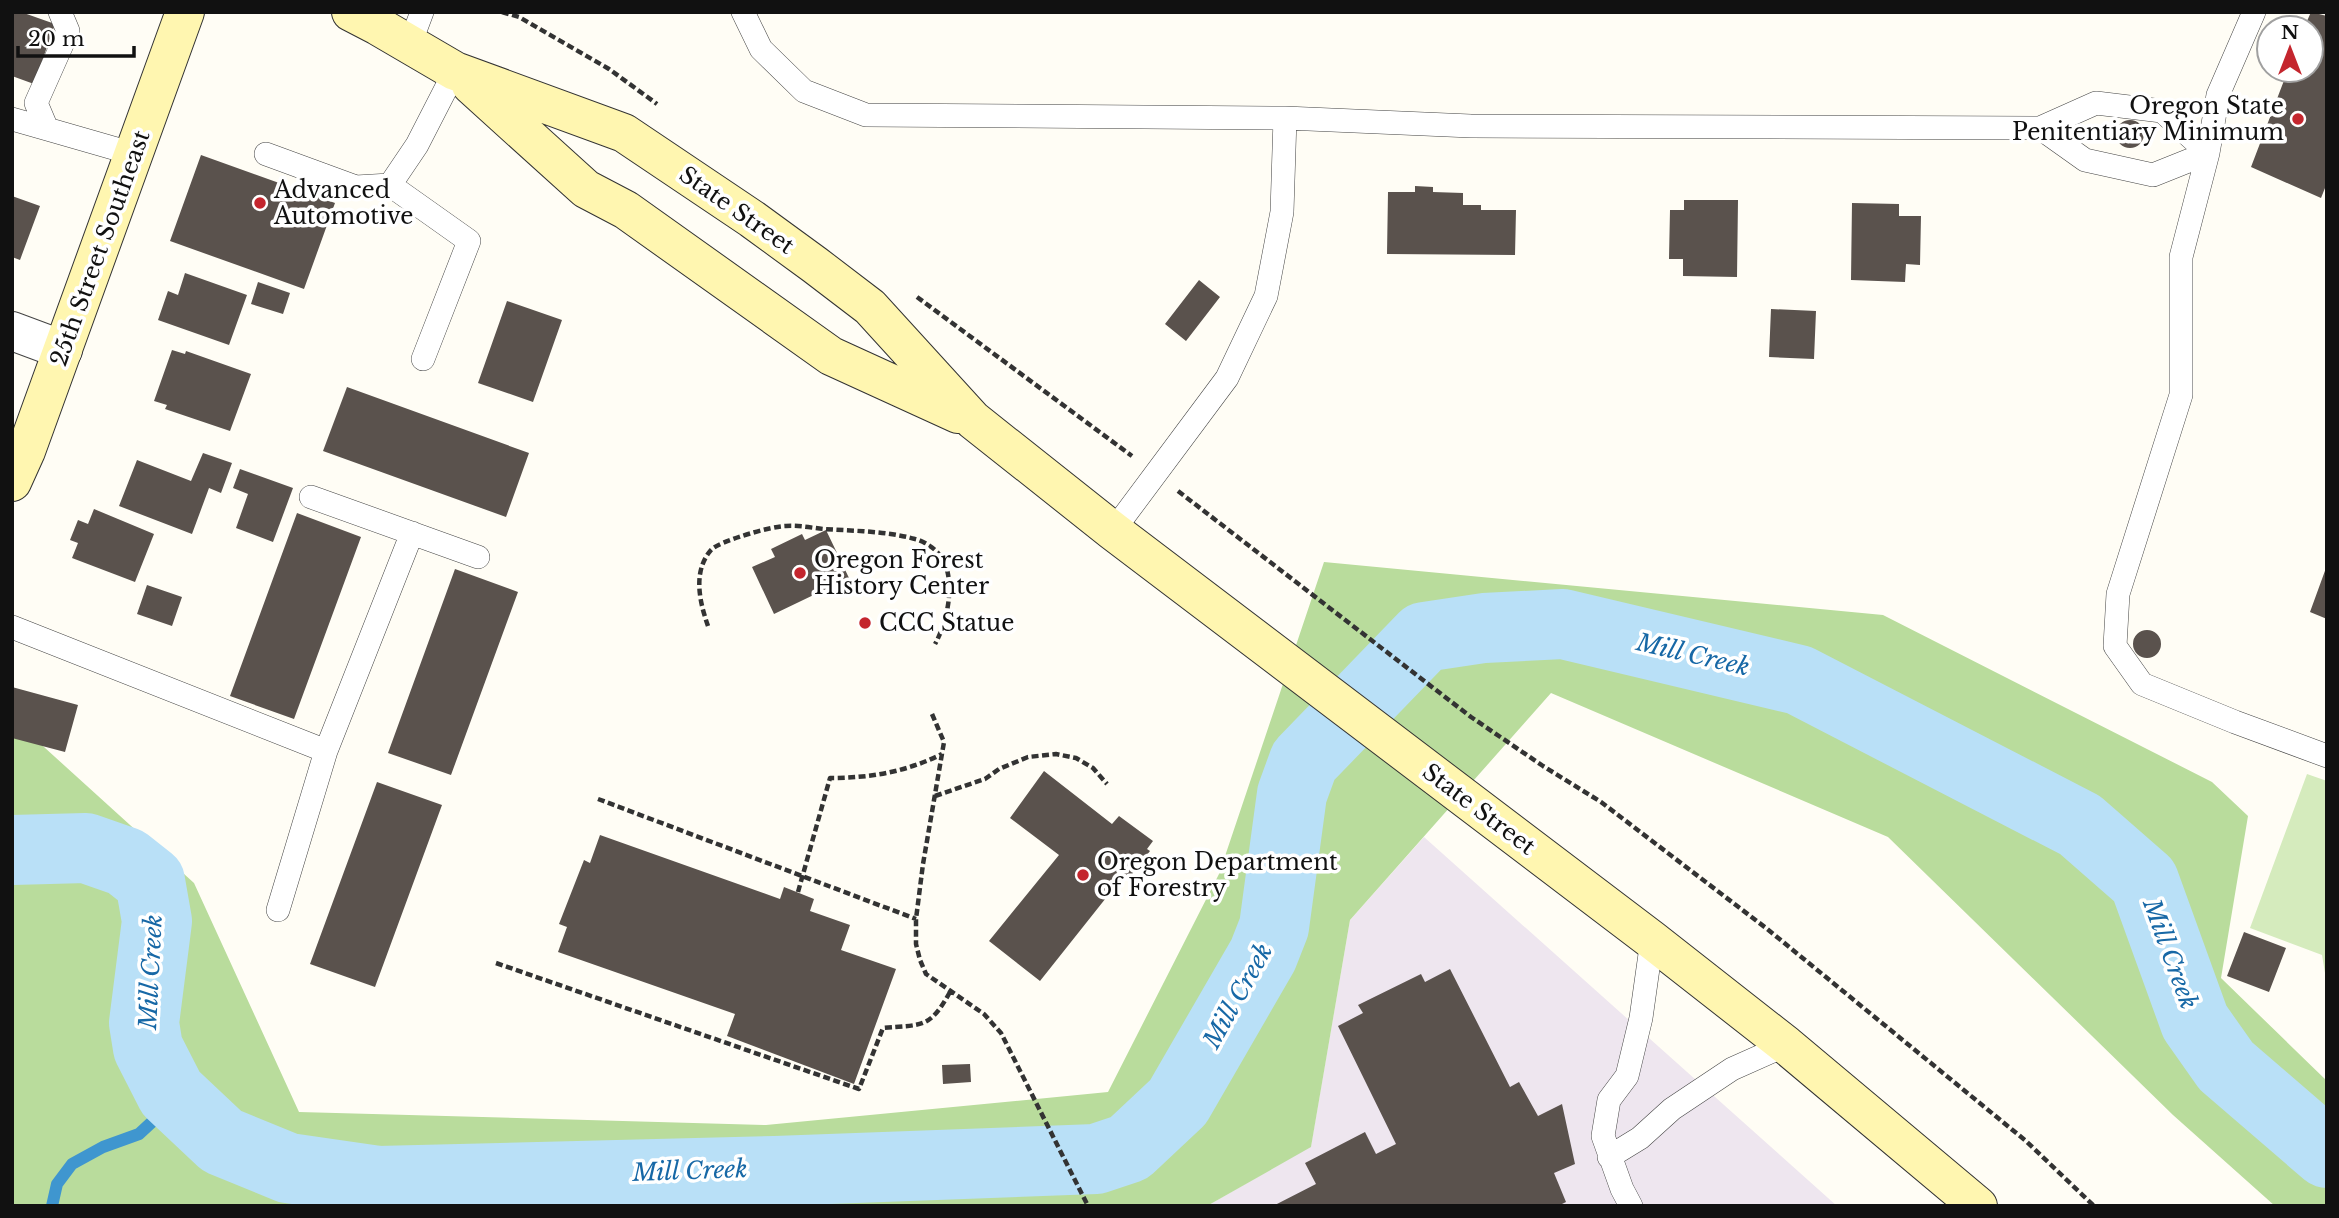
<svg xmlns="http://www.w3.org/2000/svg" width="2339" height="1218" font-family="'Libre Baskerville',serif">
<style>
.industrial{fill:#eee6ef}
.green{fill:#d5ebbd}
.forest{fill:#b9dc9c}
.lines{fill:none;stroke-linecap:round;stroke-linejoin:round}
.stream{stroke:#3f96cf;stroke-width:12}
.river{stroke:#b9e0f7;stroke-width:70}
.building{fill:#5a524d}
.lane-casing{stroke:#444;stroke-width:24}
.street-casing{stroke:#444;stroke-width:40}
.secondary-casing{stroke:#333;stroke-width:40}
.path{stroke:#333;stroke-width:4.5;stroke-dasharray:7 3.5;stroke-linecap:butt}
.lane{stroke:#fff;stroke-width:23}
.street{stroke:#fff;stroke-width:38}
.secondary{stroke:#fff6b0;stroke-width:38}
.poi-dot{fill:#c4262e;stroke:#fff;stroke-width:2.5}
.labels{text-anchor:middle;stroke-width:7;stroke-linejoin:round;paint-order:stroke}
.poi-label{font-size:23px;fill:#111;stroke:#fff;text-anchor:start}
.street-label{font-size:23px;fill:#111;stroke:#fff}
.water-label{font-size:24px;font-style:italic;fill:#1768a6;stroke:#fff}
</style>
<rect width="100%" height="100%" fill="#fffdf5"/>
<path class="industrial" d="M1424,837l413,369h-630l104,-60 39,-226z"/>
<path class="green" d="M2307,774l20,7v204l-5,-30 -72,-27z"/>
<path class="forest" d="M1324,562l559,53 329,167 36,34 -27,162 106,103v125h-52l-102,-91 -285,-278 -337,-144 -201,227 -39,227 -104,59h-1195v-488l182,165 105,229 467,13 342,-33 111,-218z"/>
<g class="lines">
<path class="stream" d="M52,1206l5,-22 15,-20 31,-17 36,-13 27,-25 5,-16
M765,1206l10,-35"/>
<path class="river" d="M12,850l74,-2 40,14 24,19 7,40 -13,102 4,25 23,45 51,48 66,27 90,13 397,-10 321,-12 33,-11 49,-46 85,-147 11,-28 18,-133 12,-33 120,-124 60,-9 79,-4 236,56 281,145 64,56 51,141 31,44 101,87"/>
</g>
<path class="building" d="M12,12h9l34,12 -21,60 -22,-8z
M2311,12l16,4v167l-6,15 -70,-31 37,-97h23v-42h-7z
M2116 134a14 14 0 1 1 28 0a14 14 0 1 1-28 0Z
M201,155l134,48 -31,86 -134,-48z
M1415,186l18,1v5l30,1v12h18v5h35l-1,45 -128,-1 1,-62h27z
M12,196l28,10 -20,54 -8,-3z
M1684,200h54l-1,77 -54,-1v-17h-14l1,-49h14z
M1852,203l47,1v12h22l-1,49 -14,-1 -1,18 -54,-2z
M185,273l62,22 -18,50 -71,-25 10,-29 10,4z
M1199,280l21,17 -34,44 -21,-17z
M258,282l32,11 -7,21 -32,-10z
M507,301l55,19 -29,82 -55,-19z
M1771,309l45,2 -2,48 -45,-2z
M172,350l13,4 1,-3 65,23 -21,57 -65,-22 2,-4 -13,-4z
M347,387l182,66 -23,64 -183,-66z
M203,453l29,10 -11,30 -12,-5 -17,46 -73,-28 18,-46 54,21z
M240,469l53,19 -20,54 -37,-14 12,-34 -15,-6z
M94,509l60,25 -19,48 -63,-24 6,-15 -8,-3 8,-20 10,4z
M297,513l64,24 -67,182 -64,-23z
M826,530l23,48 -75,36 -22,-47 23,-10 -4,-8 31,-15 3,6z
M2326,568h1v51l-17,-7z
M455,569l63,23 -67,183 -63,-22z
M147,585l35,12 -10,29 -35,-12z
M2133 644a14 14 0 1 1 28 0a14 14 0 1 1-28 0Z
M12,687l66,18 -13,47 -53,-14z
M1044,771l68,53 7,-8 34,25 -6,8 3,2 -20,26 -5,-3 -85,107 -51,-40 70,-86 -49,-37z
M377,782l65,23 -67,182 -65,-23z
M600,835l180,64 4,-12 30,12 -4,12 40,14 -9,25 55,19 -42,115 -127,-48 8,-22 -177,-62 9,-25 -8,-3 25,-64 6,3z
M2244,932l42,16 -17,44 -42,-16z
M1450,969l60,118 9,-5 19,34 24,-12 13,60 -21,9 12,29 -8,4h-285l43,-22 -11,-21 60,-31 11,22 20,-10 -58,-118 25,-13 -5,-8 63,-31 4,8z
M970,1064l1,18 -28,2 -1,-19z"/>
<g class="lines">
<defs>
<path id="lane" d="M60,12l8,19 -32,72 11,26 87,25
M743,12l18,37 43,42 62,24 419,3
M410,44l12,-32
M12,119l35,10
M2040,128l56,-25 66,8 46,42 -27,104v138l-63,199 -3,52 27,38 93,38 92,34
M266,154l90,33 34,-2 27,-40 38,-74
M390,185l79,56 -46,118
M311,497l167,60
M1113,531l114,-153 39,-82 16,-84 3,-94 186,8 569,2 45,32 68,15 55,-22 10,-58 36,-83
M12,627l314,124 86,-218
M278,910l48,-159
M1609,1157l31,-19 32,-29 60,-40 54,-24
M1631,1206l-9,-17 -19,-53 6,-36 18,-24 14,-58 11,-78"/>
<path id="street" d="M12,331l51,19"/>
<path id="secondary" d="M351,12l27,14 77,45 169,62 128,86 63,46 55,42 103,113 140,111 539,409 134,105 192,161
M471,85l115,104 40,21 205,146 127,58
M12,482l14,-31 159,-439"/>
</defs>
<use href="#lane" class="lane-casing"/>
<use href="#street" class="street-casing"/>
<use href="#secondary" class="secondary-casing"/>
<path class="path" d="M502,12l17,5 90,52 48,35
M917,297l215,159
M1178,491l293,226 72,49 58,36 165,126 260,213 68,65
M708,626c-8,-23 -16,-54 3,-76 8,-9 61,-24 75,-24 13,-1 26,2 38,3 30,2 62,2 91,10 6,1 18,8 23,14 20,22 10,68 -3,91
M932,714l12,28 -21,122 -7,55v25l4,16 6,14 58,40 17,19 87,173
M935,796l50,-17 14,-10 29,-12 28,-3 20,4 17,10 14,16
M598,799l318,120
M798,892l32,-114c40,0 76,-6 112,-24
M496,963l363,126 24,-61c39,-4 46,2 67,-36"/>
<use href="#lane" class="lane"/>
<use href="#street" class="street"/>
<use href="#secondary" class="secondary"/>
</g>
<g class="poi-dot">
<circle cx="2298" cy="119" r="7"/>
<circle cx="260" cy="203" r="7"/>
<circle cx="800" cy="573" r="7"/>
<circle cx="865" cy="623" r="7"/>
<circle cx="1083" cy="875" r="7"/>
</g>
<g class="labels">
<g class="poi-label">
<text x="2284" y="114" text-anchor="end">Oregon State<tspan x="2284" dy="26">Penitentiary Minimum</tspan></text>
<text x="274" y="198">Advanced<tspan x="274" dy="26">Automotive</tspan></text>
<text x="814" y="568">Oregon Forest<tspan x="814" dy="26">History Center</tspan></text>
<text x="879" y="631">CCC Statue</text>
<text x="1097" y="870">Oregon Department<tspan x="1097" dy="26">of Forestry</tspan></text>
</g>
<g class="street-label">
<text transform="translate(737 210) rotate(35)" y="8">State Street</text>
<text transform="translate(100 248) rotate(-70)" y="8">25th Street Southeast</text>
<text transform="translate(1479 809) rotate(37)" y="8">State Street</text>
</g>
<g class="water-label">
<text transform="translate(1693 655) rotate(13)" y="8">Mill Creek</text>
<text transform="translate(2170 954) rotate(70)" y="8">Mill Creek</text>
<text transform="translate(151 972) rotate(-87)" y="8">Mill Creek</text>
<text transform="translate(1238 996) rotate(-61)" y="8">Mill Creek</text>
<text transform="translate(690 1171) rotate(-2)" y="8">Mill Creek</text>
</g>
</g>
<rect width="2339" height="1218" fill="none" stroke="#111111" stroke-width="28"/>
<g transform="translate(2290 49)"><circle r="33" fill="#ffffff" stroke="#a0a0a0" stroke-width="2"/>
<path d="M0-5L12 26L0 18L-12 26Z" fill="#c4262e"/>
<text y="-10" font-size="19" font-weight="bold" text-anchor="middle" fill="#111111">N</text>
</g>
<path d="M18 46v10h116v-10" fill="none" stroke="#111111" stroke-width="3.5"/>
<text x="28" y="46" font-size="21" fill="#111111" stroke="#ffffff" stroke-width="5" paint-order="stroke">20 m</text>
</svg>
